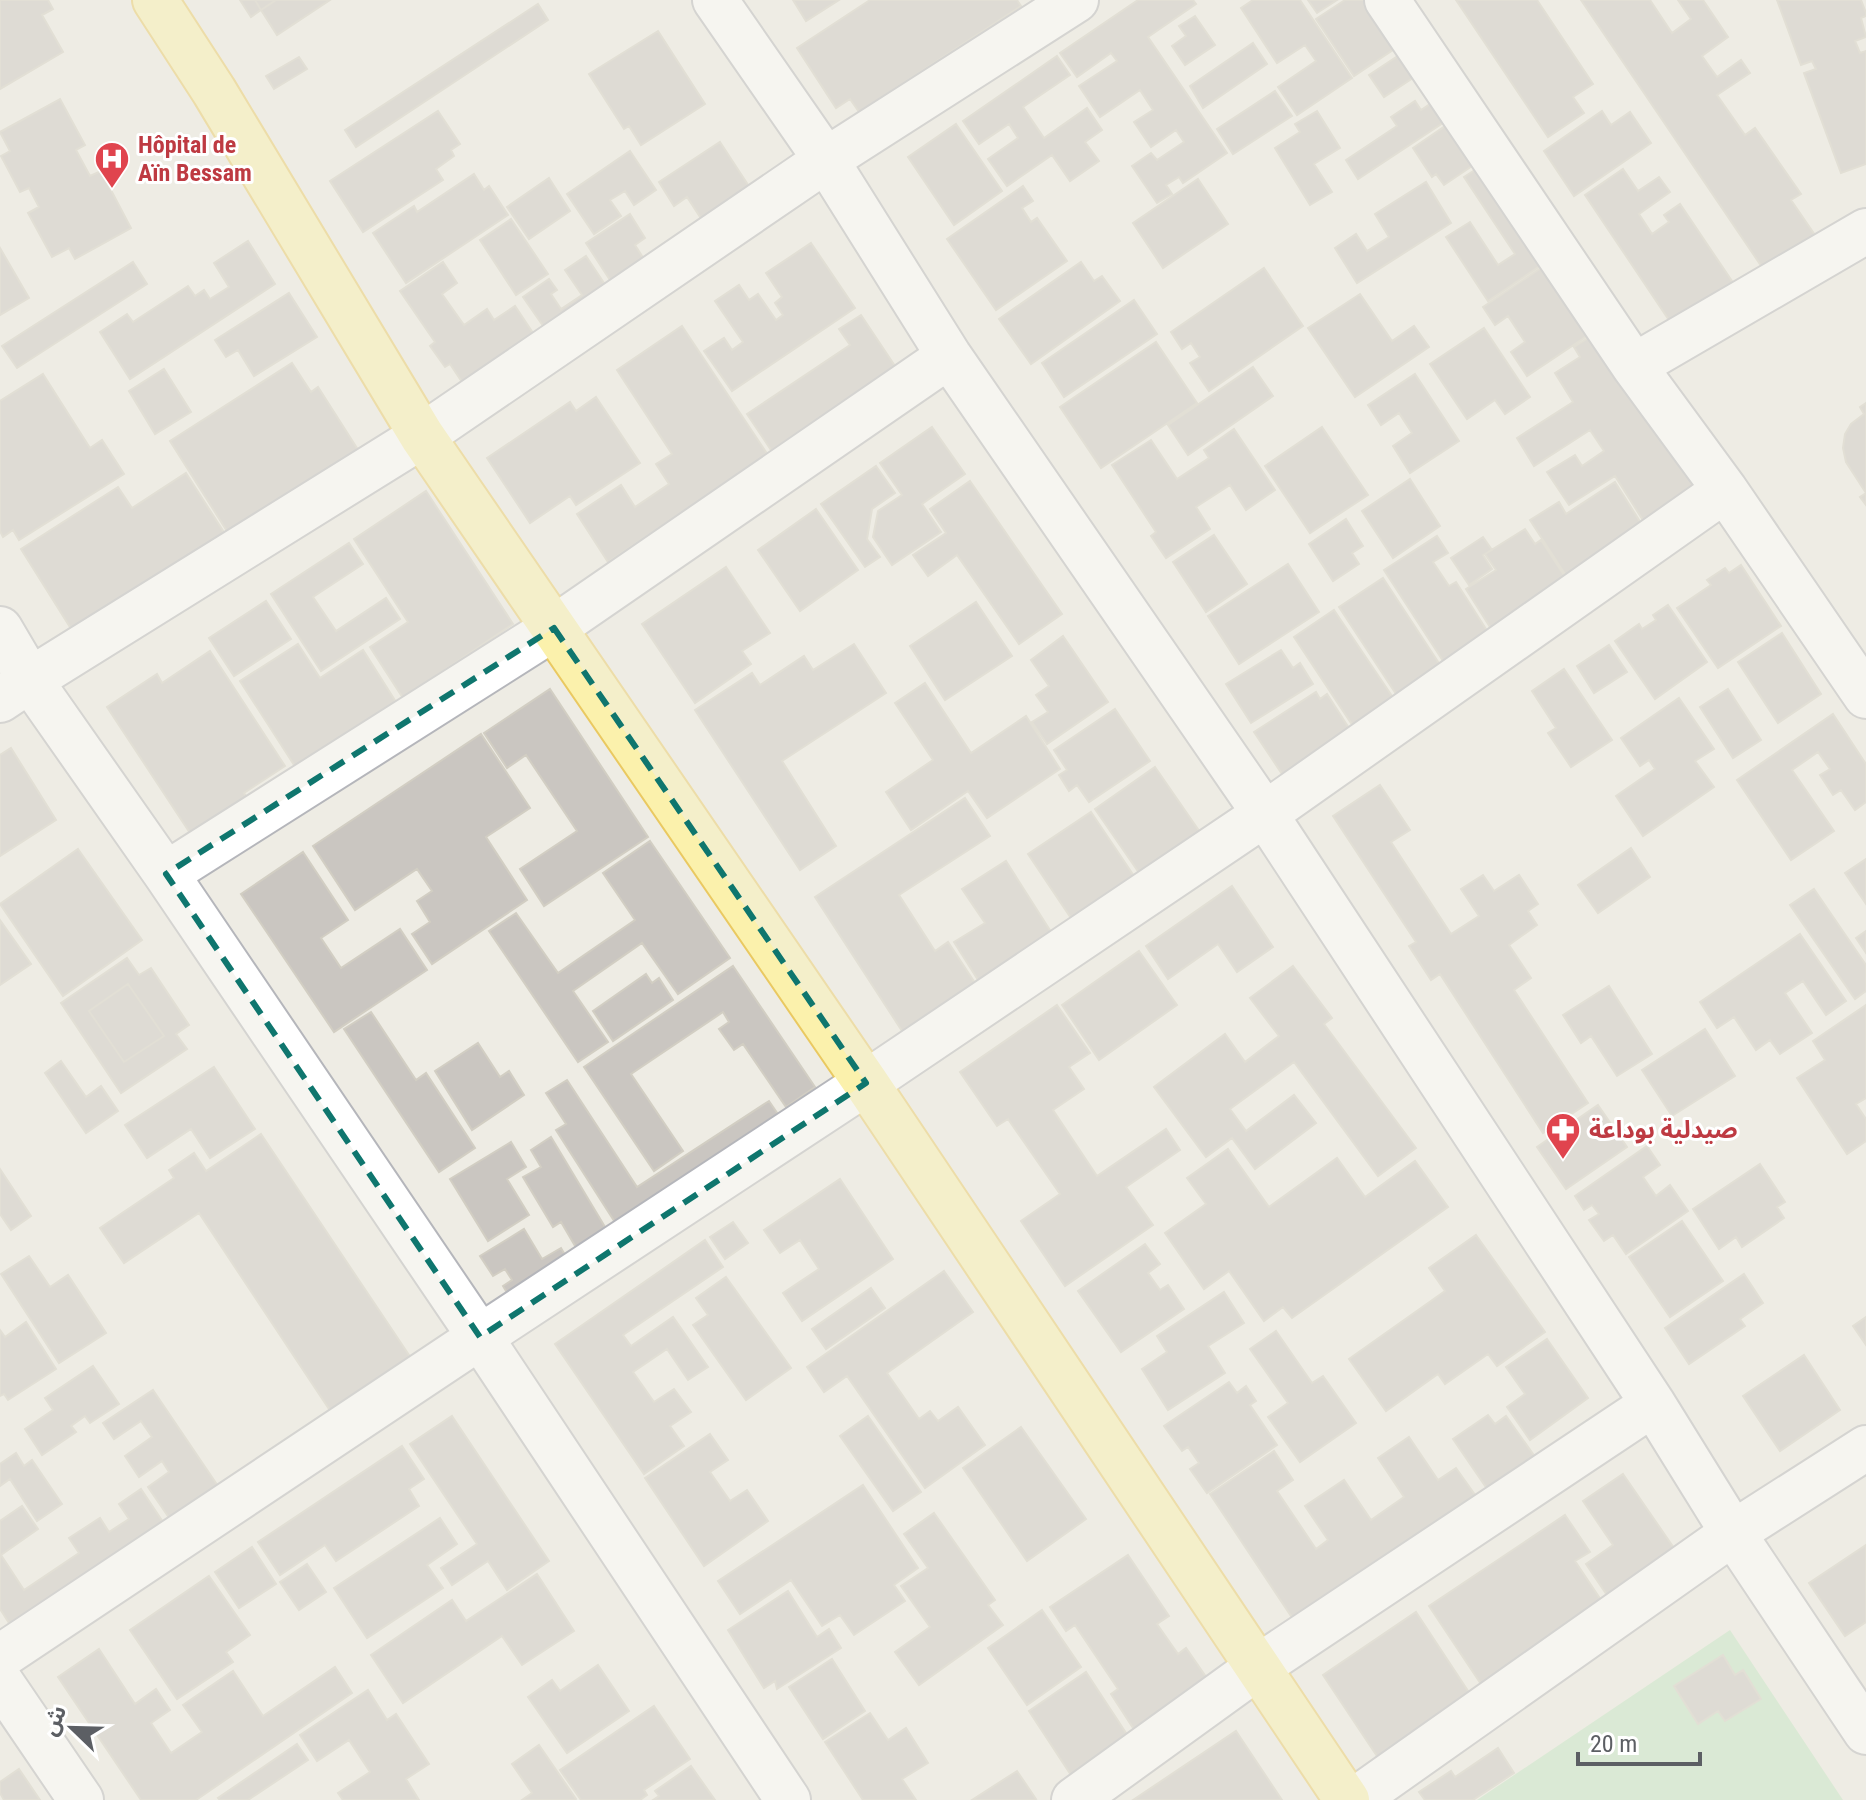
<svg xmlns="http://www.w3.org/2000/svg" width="1866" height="1800" font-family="'Roboto Condensed','Noto Sans Arabic',sans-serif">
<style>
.green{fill:#c2e4c3}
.building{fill:#cac6c1;stroke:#d2cec3;stroke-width:2}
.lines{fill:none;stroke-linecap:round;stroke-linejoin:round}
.minor-casing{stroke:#b5b6bb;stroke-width:48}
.major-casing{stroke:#eac961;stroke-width:48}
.minor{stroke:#fff;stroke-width:44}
.major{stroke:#fbf1ac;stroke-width:44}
.marked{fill:none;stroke:#0f766e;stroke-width:6;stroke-dasharray:16 10;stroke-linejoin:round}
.labels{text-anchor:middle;stroke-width:6;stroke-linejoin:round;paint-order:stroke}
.health-label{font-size:24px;font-weight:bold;fill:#be3a42;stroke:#fff;text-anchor:start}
</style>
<rect width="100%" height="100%" fill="#eeece4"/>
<path class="green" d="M1730,1630l113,170h-366z"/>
<path class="building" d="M0,0h48l5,9 -11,6 21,37 -63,37z
M240,0h90l-53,35 -16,-25 -10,7z
M255,0h21l-15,10z
M793,0h46l-33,21z
M870,0h147l4,6 -162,106 -9,-13 -14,9 -39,-60z
M1138,0h55l3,4 -48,33 79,116 -44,30 -4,-6 -13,8 6,9 -15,9 -25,-37 19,-13 6,7 27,-18 -8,-12 -25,17 -17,-25 19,-12 -13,-20 -40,27 -21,-31 38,-25 -6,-8 -34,24 -17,-24z
M1253,0h47l52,78 -55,37 -19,-28 38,-26 -11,-16 -28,18 -36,-55z
M1308,0h29l-20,13z
M1345,0h32l28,42 -51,34 -38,-57z
M1456,0h81l56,84 -20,13 11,16 -36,24z
M1581,0h69l22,33 19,-14 -13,-19h25l25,37 -26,19 15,21 24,-17 9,13 -33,22 28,40 10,-7 46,66 -10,6 26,38 -51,35z
M1777,0h84l5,13v3l-5,2 5,19 -11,4 5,12 6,-2v113l-25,9 -37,-100 12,-4 -4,-8 -11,4z
M538,4l10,16 -192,127 -11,-17z
M1195,16l20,29 -30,20 -13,-19 14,-10 -7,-10z
M658,31l47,73 -64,41 -12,-19 -5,3 -35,-55z
M1253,43l14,21 -64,44 -13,-22z
M1407,50l15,22 -38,25 -15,-22z
M1057,56l13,19 -47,32 21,31 43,-30 15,22 -17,12 14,19 -29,20 -18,-26 -45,31 -19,-27 30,-21 -9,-14 -30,20 -16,-23z
M299,57l8,12 -33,20 -8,-13z
M1275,91l17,25 -59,38 -16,-25z
M1439,98l13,19 -94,62 -12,-19 51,-34 -6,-9 24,-16 6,9z
M60,99l25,46 -9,5 14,26 11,-5 30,57 -56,31 -6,-11 -17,9 -24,-44 11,-6 -10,-19 -9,4 -19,-36 9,-5 -10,-19z
M438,111l22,33 -9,6 3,6 -18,13 7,11 -80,52 -33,-51z
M1317,111l23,37 -26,16 18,28 -22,13 -35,-57 25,-16 -5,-8z
M1602,111l9,14 19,-13 21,31 -77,53 -30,-45z
M1454,120l27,40 -37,25 -8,-11 -4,3 -19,-29z
M956,124l46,67 -48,34 -46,-68z
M720,142l34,52 -48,32 -19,-29 -13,9 -15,-24z
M630,151l26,39 -22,15 -9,-14 -15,9 11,16 -27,18 -27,-40z
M1486,163l63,97 -61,41 -42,-64 24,-15 28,43 17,-11 -51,-77z
M1623,169l15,22 21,-14 11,15 -31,22 13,20 17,-12 -5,-7 16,-11 56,83 -61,42 -90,-134z
M474,174l10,16 5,-4 19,29 -102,68 -33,-50 41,-27 3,6z
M549,178l21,33 -41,28 -22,-32z
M1198,179l30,45 -65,44 -30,-45z
M1426,182l25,41 -94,60 -22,-35 21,-14 11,17 22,-14 -14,-23z
M1023,186l10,15 -11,7 9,14 6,-4 30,43 -71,49 -49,-71z
M630,214l15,24 -10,7 14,22 -30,27 -33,-51z
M511,219l37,55 -32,21 -36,-55z
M248,241l27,43 -145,95 -30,-47 27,-18 6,8 55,-36 7,10 9,-6 6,9 19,-12 -15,-24z
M811,243l44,65 -123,83 -28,-40 20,-13 8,12 11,-8 -28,-41 24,-16 10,15 9,-6 18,26 7,-5 -8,-12 7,-6 -16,-24z
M0,248l29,50 -29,17z
M586,256l26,39 -62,41 -27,-39 26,-18 8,11 -6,4 10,15 21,-14 -17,-25z
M133,262l14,22 -130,84 -15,-22z
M443,262l14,21 -15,11 22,31 23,-16 7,11 21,-14 26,39 -71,49 -20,-30 -5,3 -15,-21 5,-4 -35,-51z
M1081,262l13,19 8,-5 18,25 -89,63 -32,-45z
M1550,262l46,68 -69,46 -16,-24 14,-10 -17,-26 -13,9 -12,-18z
M1264,268l39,58 -94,65 -19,-28 10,-6 -9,-14 -9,6 -11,-17z
M289,293l28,44 -63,39 -16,-26 -12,7 -11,-17z
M1360,294l32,47 22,-15 15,21 -74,50 -47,-69z
M1134,300l23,34 -93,63 -22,-34z
M861,315l36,54 -124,84 -26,-39 103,-69 -11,-16z
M682,326l86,129 -160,107 -31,-48 44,-29 14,22 34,-23 -13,-20 16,-10 -55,-84z
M1484,328l46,69 -25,17 -10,-14 -28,19 -37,-55z
M1596,333l109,169 -52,34 -38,-60 -46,29 -22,-33 28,-17 7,11 22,-15 -14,-21 -56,36 -17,-28 56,-36 -18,-29 25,-16 -6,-10z
M1156,342l41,61 -96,65 -41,-61z
M292,363l19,29 7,-5 44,69 -130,83 -62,-98z
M1253,367l20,29 -85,59 -20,-30z
M164,369l27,43 -36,22 -26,-43z
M43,374l47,74 12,-8 22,34 -105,66 -6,-10 -10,7 -3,-6v-130z
M1415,374l44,67 -49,32 -17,-27 19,-13 -13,-20 -18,12 -13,-20z
M596,397l44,66 -64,42 -6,-9 -40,27 -43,-65 83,-56 6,9z
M1866,403v102l-6,-8 6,-4 -20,-31 -3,-14 2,-14 6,-10 13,-10 -4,-7z
M1866,403v102l-6,-8 6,-4 -20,-31 -3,-14 2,-14 6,-10 13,-10 -4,-7z
M932,427l33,47 -43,30 19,28 -49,33 -19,-28 5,-26 24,-16 -22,-32z
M1322,427l46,68 -58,38 -45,-67z
M1234,429l41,61 -29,20 -16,-25 -34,22 14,22 -44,29 -15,-22 5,-4 -44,-67 39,-25 26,39 32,-21 -5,-8z
M876,466l19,27 -23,16 -5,30 13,18 -15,10 -44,-63z
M186,473l41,64 -152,98 -54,-86 97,-62 14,21z
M1410,479l30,47 -47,32 -31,-47z
M970,481l92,133 -43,30 -62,-89 -29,21 -15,-21 33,-22 -16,-24z
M1615,482l36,57 -77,49 -44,-68 29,-18 7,12z
M426,491l87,133 -110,74 -33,-51 38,-25 -54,-83z
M816,509l42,61 -58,41 -42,-61z
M1346,519l17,27 -11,7 7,11 -26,17 -24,-37z
M1525,529l10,15 6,-4 32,49 -76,49 -31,-49 30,-19 -11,-16z
M1214,535l33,49 -41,28 -33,-50z
M1437,536l11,17 -15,9 16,24 7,-4 37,58 -44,30 -65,-100z
M1483,537l9,13 -9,5 9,14 -23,16 -18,-27z
M349,543l14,21 -50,33 23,34 50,-33 14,21 -79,52 -50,-77z
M1288,564l31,48 -80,52 -31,-48z
M1741,565l40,61 -63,42 -41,-60 34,-23 -4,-5 18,-12 4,5z
M726,567l44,66 -28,18 9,13 -56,39 -53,-79z
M1383,578l63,96 -44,29 -63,-96z
M266,601l25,38 -57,37 -25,-38z
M976,602l36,54 -67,44 -35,-54z
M1668,605l39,57 -52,37 -40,-58 24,-17 3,5 14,-9 -3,-5z
M1334,610l64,95 -41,27 -63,-95z
M1782,633l39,61 -43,29 -40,-61z
M1063,636l45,66 -61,42 -15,-22 16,-10 -12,-17 13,-9 -18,-26z
M298,644l22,34 43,-28 33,52 -100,66 -56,-87z
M854,644l32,49 -104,68 54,85 -36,24 -105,-160 57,-37 8,12 44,-29 9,14z
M1609,645l18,27 -33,21 -17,-27z
M1281,650l12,18 7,-5 13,21 -62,39 -25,-39z
M210,651l75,115 -41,27 6,9 -56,37 -87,-132 50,-33 5,9z
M1564,669l48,71 -41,27 -23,-34 8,-5 -24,-37z
M925,683l46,70 55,-37 34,53 -73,49 -19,-27 -57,39 -25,-38 47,-32 -38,-57z
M550,689l98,148 -104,69 -24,-37 57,-38 -51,-76 -19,13 -23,-35z
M1728,689l33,51 -28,18 -33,-51z
M1316,692l4,7 7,-5 27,42 -68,44 -32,-48z
M1679,698l35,51 -19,12 19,26 -71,49 -27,-40 39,-27 -6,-9 -9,6 -19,-28z
M1115,709l35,52 -61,41 -12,-17 -8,6 -10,-16 8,-5 -13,-20z
M1833,714l33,50v38l-11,8 -14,-20 -8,5 -13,-20 10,-6 -12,-17 -26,18 42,61 -43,29 -54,-80z
M481,734l49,74 -44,29 41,63 -95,64 -20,-30 18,-12 -13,-21 15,-10 -15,-22 -62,41 -42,-64z
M11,748l45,72 -56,36v-101z
M1155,767l47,68 -60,42 -47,-68z
M1380,785l30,45 -19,12 60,92 28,-18 -18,-27 22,-14 11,16 25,-16 19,29 -10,7 9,14 -28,20 22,33 -17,12 74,113 -45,30 -103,-159 -9,6 -22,-34 7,-4 -83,-126z
M965,798l25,38 -91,59 36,56 13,-9 29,44 -73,48 -89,-137z
M1091,812l47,70 -63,42 -47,-70z
M650,841l80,117 -52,36 -36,-51 -69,48 35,51 -30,20 -89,-131 27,-18 42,60 77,-53 -32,-47z
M1631,848l19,29 -52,36 -20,-28z
M78,849l64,91 -79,56 -63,-92z
M303,852l45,68 -27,18 20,30 59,-39 27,41 -93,62 -93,-138z
M1866,859v45l-21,-31z
M1006,861l47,74 -73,48 -26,-41 31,-19 -23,-34z
M1232,886l41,61 -36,25 -19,-28 -50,35 -22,-33z
M1814,889l52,76v26l-11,8 -65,-94z
M0,920l31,44 -31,21z
M1866,931v22l-10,-15z
M1800,934l46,67 -20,14 -23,-34 -18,12 27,40 -32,21 -10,-14 -14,10 -22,-33 -17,11 -17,-26z
M1139,951l38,54 -78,55 -37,-55z
M127,958l12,17 12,-7 38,57 -13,9 11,15 -66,44 -60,-90z
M733,966l82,121 -29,20 -43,-63 -9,6 -15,-21 10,-7 -6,-10 -92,62 52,77 -29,20 -70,-104z
M1293,966l39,52 -8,6 92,124 -38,28 -84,-114 -64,47 16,22 48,-36 22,28 -61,46 -23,-31 -26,19 -52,-70 71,-53 20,28 34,-26 -29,-38z
M646,974l6,9 7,-5 14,22 -60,41 -20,-30z
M128,984l36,52 -40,26 -35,-51z
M1609,986l43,68 -35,22 -26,-40 -10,7 -18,-28z
M1057,1005l33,48 -21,14 15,22 -31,21 44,66 69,-47 14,21 -54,37 27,38 -88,61 -44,-65 39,-27 -52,-75 -11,7 -37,-54z
M1866,1005v93l-10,6 10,15v22l-19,13 -50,-76 28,-18 -12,-19z
M371,1012l45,68 10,-7 49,75 -36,24 -95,-143z
M1705,1029l30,47 -63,40 -30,-46z
M478,1043l22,34 9,-6 15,24 -52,35 -37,-59z
M61,1061l25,36 15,-11 17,25 -32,22 -41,-60z
M214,1067l41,62 -45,29 -19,-29 -44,29 -22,-33z
M567,1080l70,107 132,-86 15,22 -164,107 -64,-100 10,-6 -20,-31z
M1598,1105l29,42 -61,42 -29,-42z
M261,1134l154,230 -80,54 -136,-205 -75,50 -24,-35 74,-50 -5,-8 25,-17 12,18z
M551,1137l60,100 -30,19 -20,-34 -8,5 -30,-50 18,-10 -10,-17z
M511,1142l15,25 -19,12 22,36 -41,26 -38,-62z
M1647,1146l13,19 -17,12 13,19 14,-11 18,26 -62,43 -13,-19 -9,6 -15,-21 10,-6 -7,-9 -8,5 -9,-14z
M1228,1149l41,58 68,-49 28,39 50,-36 33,46 -156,111 -9,-11 -19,14 -35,-50 -25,18 -39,-56 41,-29 -19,-26z
M1760,1164l25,38 -8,5 7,11 -42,29 -6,-10 -17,12 -26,-40z
M0,1169l31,47 -20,14 -11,-16z
M840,1179l53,80 -91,62 -19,-28 36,-24 -19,-29 -20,13 -16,-23z
M1682,1221l41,60 -53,36 -41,-60z
M733,1222l15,21 -23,16 -15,-22z
M524,1229l18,30 19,-11 10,17 -59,36 -9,-15 9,-6 -7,-11 -12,7 -13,-20z
M1476,1235l69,97 -48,34 -9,-12 -43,30 -7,-10 -52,37 -37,-52 96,-68 -16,-23z
M705,1240l18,27 -100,68 8,11 42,-29 35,50 -20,13 -21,-31 -34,23 21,30 20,-13 17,23 -21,14 14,20 -40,28 -89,-130z
M1145,1244l15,20 -12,9 12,17 8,-5 16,24 -63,43 -43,-61z
M29,1256l21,31 18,-12 38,58 -47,30 -58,-89z
M944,1271l29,41 -86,61 32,46 11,-8 8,10 20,-14 27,38 -60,43 -78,-112 -23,16 -17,-25z
M1744,1274l19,29 -23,16 5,7 -56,38 -24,-36z
M726,1277l65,91 -45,32 -53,-75 15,-10 -12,-17z
M871,1288l14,20 -59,41 -14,-20z
M1224,1292l20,31 -36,23 17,27 -57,37 -26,-41 25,-17 -10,-16z
M1866,1317v28l-13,-19z
M26,1322l30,47 -48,31 -4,-6 -4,2v-66l5,7z
M1276,1331l36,52 11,-7 33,47 -56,39 -32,-45 20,-14 -38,-54z
M1547,1339l41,59 -58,42 -23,-33 18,-13 -19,-27z
M1804,1355l36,55 -60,41 -37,-55z
M93,1366l26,38 -29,19 -5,-7 -14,10 5,6 -34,23 -17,-26 28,-19 -8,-12z
M1229,1382l8,11 9,-7 10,15 -6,4 27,40 -70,48 -17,-24 9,-6 -11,-16 -6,4 -18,-25z
M153,1390l69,102 -48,33 -26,-38 21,-15 -7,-11 -23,16 -14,-21 27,-19 -11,-16 -27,18 -11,-16z
M1488,1415l7,9 11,-8 32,45 -48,32 -37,-54z
M452,1416l97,145 -42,29 -19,-29 -36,24 -11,-17 36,-24 -67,-100z
M868,1416l53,76 -28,19 -53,-75z
M1021,1427l65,92 -59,42 -64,-93z
M710,1434l18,26 -18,12 20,29 17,-11 21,31 -64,45 -59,-88z
M1409,1437l29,43 18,-12 22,31 -183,123 -85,-128 64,-43 19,29 -16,11 39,58 12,-9 -23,-34 39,-26 27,40 33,-23 -26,-39z
M402,1446l22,33 -15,10 10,17 -83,55 -11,-16 -45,30 -22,-33z
M16,1453l8,13 8,-6 30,44 -25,17 -27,-42 -10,7v-22z
M1623,1474l53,77 -67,47 -23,-34 27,-19 -30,-44z
M863,1485l55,83 -24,17 11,16 -51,34 -14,-20 -18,11 -31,-46 -51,34 -22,-33z
M141,1489l28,42 -153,103 -16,-25v-88l22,-15 16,23 -37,26 23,35 55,-37 -10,-15 31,-20 9,14 20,-13 -10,-15z
M934,1513l61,87 -7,5 15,20 -84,60 -24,-33 35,-25 -29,-41 27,-18 -24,-34z
M1565,1515l25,37 -15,9 28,42 -122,81 -52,-78z
M440,1518l17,26 -30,21 16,23 -76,50 -33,-50z
M1866,1545v77l-21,14 -36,-53z
M252,1547l24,37 -37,24 -24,-36z
M1128,1555l41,61 -12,8 21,30 8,-6 25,36 -74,50 -26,-40 7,-5 -43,-64 -9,6 -16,-24z
M307,1564l19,28 -27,18 -19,-28z
M537,1574l37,57 -52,34 -20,-29 -99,67 -32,-48 81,-55 14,21z
M209,1576l41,59 -24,17 7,10 -56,37 -47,-69z
M788,1591l29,46 12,-8 12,19 -64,41 -2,-8 -11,7 -36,-58z
M1042,1610l39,57 -54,38 -39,-57z
M1416,1612l56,85 -93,62 -56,-84z
M99,1649l36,55 21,-15 14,21 -19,13 20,30 31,-21 -19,-27 50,-34 30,45 72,-49 17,26 -156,107h-55l-83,-123z
M1723,1655l12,20 8,-5 18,29 -36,22 -7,-10 -20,13 -24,-38z
M832,1659l33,52 -42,28 -34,-52z
M598,1665l31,46 -62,42 -39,-56 24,-17 8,11z
M1086,1672l42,64 -57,39 -42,-64z
M368,1690l19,30 9,-6 33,50 -23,15 13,21h-76l-5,-7 32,-21 -21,-32 -32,21 -17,-26z
M654,1706l36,53 -46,31 3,5 -7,5h-59l-21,-30z
M870,1713l18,27 18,-12 22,35 -26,16 14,21h-53l-38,-58z
M1236,1731l46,69h-149z
M297,1744l11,16 -60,40h-28l-2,-2z
M539,1745l37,54 -1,1h-53l10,-7 -20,-29z
M1498,1748l16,25 -41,27h-48l-6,-8 32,-21 4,6z
M691,1766l24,34h-62l6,-4 -4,-5z
M19,1769l21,31h-36l-4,-7v-11z
M1017,1771l19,28 -2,1h-62z"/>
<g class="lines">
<defs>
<path id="minor" d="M715,0l111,160 123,196 316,458 388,590 80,129 133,199
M1387,0l247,366 91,124 141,206
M1634,366l232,-135
M0,629l30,51 136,194 314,463 308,463
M0,700l30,-20 392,-244 404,-276 250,-160
M166,874l388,-246 395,-272
M0,1657l480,-320 386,-254 399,-269 460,-324
M0,1681l81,119
M1074,1800l184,-133 395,-263
M1355,1800l378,-267 133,-85"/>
<path id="major" d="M155,0l59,91 208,345 444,647 481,717"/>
</defs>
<use href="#minor" class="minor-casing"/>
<use href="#major" class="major-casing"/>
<use href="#minor" class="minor"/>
<use href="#major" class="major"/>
</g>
<path d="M0 0H1866V1800H0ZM554,628l312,455 -386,254 -314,-463z" fill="#eeece4" fill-opacity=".55" fill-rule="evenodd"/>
<path class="marked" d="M554,628l312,455 -386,254 -314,-463z"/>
<defs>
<symbol id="hospital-pin" viewBox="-11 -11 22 30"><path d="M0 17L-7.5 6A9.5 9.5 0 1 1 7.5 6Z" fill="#e0444e" stroke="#fff"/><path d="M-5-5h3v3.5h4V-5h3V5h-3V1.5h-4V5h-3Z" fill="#fff"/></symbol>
<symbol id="pharmacy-pin" viewBox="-11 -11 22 30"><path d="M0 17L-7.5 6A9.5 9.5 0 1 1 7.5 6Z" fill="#e0444e" stroke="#fff"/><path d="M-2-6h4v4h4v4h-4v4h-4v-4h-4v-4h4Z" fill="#fff"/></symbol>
</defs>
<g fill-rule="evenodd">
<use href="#hospital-pin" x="92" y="139" width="40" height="54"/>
<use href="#pharmacy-pin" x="1543" y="1110" width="40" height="54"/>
</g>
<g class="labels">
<g class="health-label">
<text x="138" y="153">Hôpital de<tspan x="138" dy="28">Aïn Bessam</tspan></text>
<text x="1589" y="1138">صيدلية بوداعة</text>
</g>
</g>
<g transform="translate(72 1728) rotate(293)" stroke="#ffffff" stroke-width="6" paint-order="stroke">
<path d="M0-6L14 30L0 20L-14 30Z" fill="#5c5f64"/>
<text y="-12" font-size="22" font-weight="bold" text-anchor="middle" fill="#5c5f64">ش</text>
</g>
<path d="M1578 1752v12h122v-12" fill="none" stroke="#5c5f64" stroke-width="4"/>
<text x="1590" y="1752" font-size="24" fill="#5c5f64" stroke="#ffffff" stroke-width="6" paint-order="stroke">20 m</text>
</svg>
